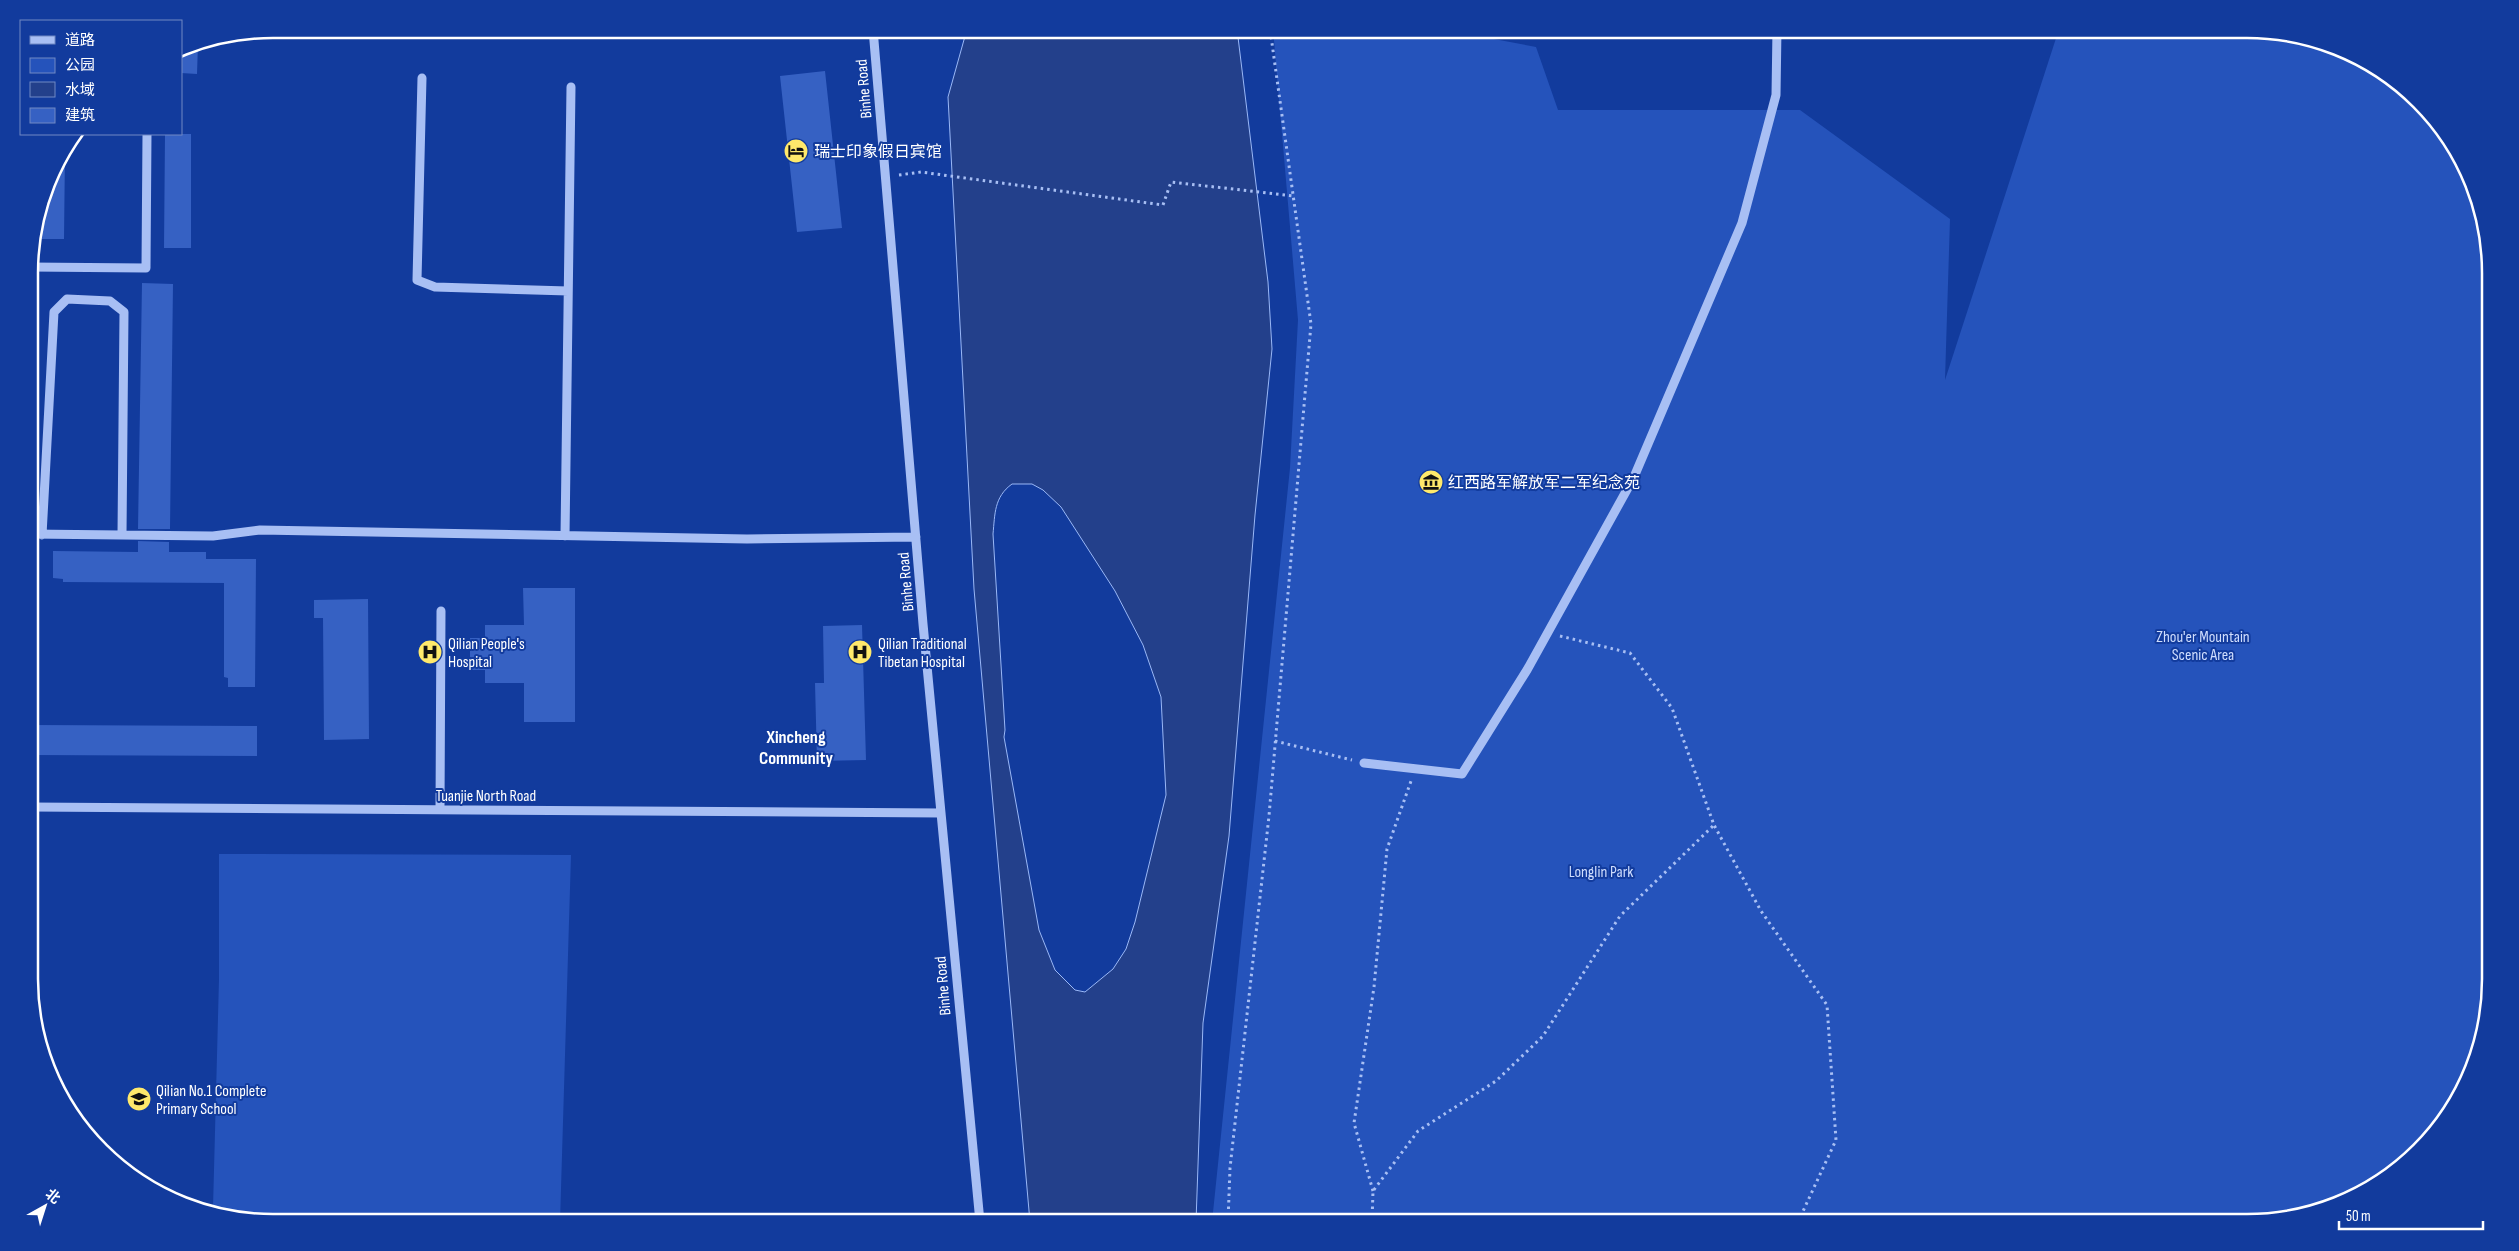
<svg xmlns="http://www.w3.org/2000/svg" width="2519" height="1251" font-family="'Sofia Sans Condensed','Noto Sans SC',sans-serif">
<style>
.green{fill:#2553bb}
.water{fill:#23408b;stroke:#9ab8f7;fill-rule:evenodd}
.building{fill:#3661c3}
.lines{fill:none;stroke-linecap:round;stroke-linejoin:round}
.path{stroke:#a8bff4;stroke-width:3;stroke-dasharray:2.5 4;stroke-linecap:butt}
.minor{stroke:#a8bff4;stroke-width:9}
.labels{text-anchor:middle;stroke-width:4;stroke-linejoin:round;paint-order:stroke}
.street-label{font-size:16px;fill:#fff;stroke:#123b9d}
.poi-label{font-size:16px;fill:#fff;stroke:#123b9d;text-anchor:start}
.park-label{font-size:16px;fill:#d0defe;stroke:#123b9d}
.neighbourhood-label{font-size:18px;font-weight:bold;fill:#fff;stroke:#123b9d}
.rim{fill:none;stroke:#fff;stroke-width:2.5}
</style>
<rect width="100%" height="100%" fill="#123b9d"/>
<path class="green" d="M1273,29h177l1,2 85,16 22,63h242l150,109 -5,161 114,-351h187l108,25 53,35 42,48 23,43 16,61 2,738 -25,107 -35,53 -48,42 -57,28 -63,13h-1050l78,-754 8,-148z
M219,854l352,1 -11,367h-287l-60,-14 6,-229z"/>
<path class="water" d="M967,29h270l31,253 4,67 -17,166 -26,321 -26,187 -7,199h-166l-56,-633 -26,-492zM1012,484h20l11,6 18,17 54,84 28,54 18,52 5,98 -31,127 -9,27 -13,20 -28,23 -10,-2 -20,-20 -16,-40 -35,-193 1,-7 -12,-196c2,-20 1,-37 19,-50z"/>
<path class="building" d="M198,44l-1,30 -16,-1v-26z
M825,71l17,157 -45,4 -17,-156z
M165,134h26v114h-27z
M65,151l-1,88h-30l20,-74z
M142,283l31,1 -3,245h-32z
M138,541l31,1v10h37v7h50l-1,128h-27v-9l-4,-1v-94l-161,-1v-3l-10,-1v-27l85,1z
M523,588h52v134h-51v-39h-39v-13h-15v-32h15v-13h39z
M368,599l1,140 -45,1 -1,-122h-9v-18z
M862,625l4,135 -49,1 -2,-78h9l-1,-57z
M30,725l227,1v30l-227,-1z"/>
<g class="lines">
<path class="path" d="M899,175l22,-3 242,33 8,-23 123,14
M1560,636l70,17 42,55 42,117 47,86 66,94 9,135 -38,82
M1275,741l77,19
M1373,1191l-19,-68 20,-136 13,-138 24,-68
M1228,1222l2,-54 39,-352 42,-492 -41,-295
M1372,1222l1,-31 45,-60 78,-50 47,-45 77,-120 94,-91"/>
<path class="minor" d="M873,29l50,595 57,598
M422,78l-5,202 18,7 133,4
M29,267l117,1 1,-134
M30,534l183,2 47,-6 487,9 169,-2
M42,535l12,-223 13,-13 43,2 14,11 -2,223
M565,536l6,-449
M1364,763l98,11 65,-104 107,-193 108,-254 34,-128 1,-66
M30,807l911,6
M440,809l1,-198"/>
</g>
<defs>
<symbol id="hotel-disc" viewBox="-11 -11 22 22"><circle r="9.5" fill="#ffe96b" stroke="#123b9d"/><path d="M-6-4.5h1.5V1H6V5H4.5V3h-9V5H-6ZM-4 0a1.8 1.8 0 1 1 3.6 0ZM.5 0V-2.5h3Q6-2.5 6 0Z" fill="#111"/></symbol>
<symbol id="museum-disc" viewBox="-11 -11 22 22"><circle r="9.5" fill="#ffe96b" stroke="#123b9d"/><path d="M0-6L6-3V-2H-6V-3ZM-5-1h2V3h-2ZM-1-1h2V3h-2ZM3-1h2V3H3ZM-6 4H6V6H-6Z" fill="#111"/></symbol>
<symbol id="hospital-disc" viewBox="-11 -11 22 22"><circle r="9.5" fill="#ffe96b" stroke="#123b9d"/><path d="M-5-5h3v3.5h4V-5h3V5h-3V1.5h-4V5h-3Z" fill="#111"/></symbol>
<symbol id="school-disc" viewBox="-11 -11 22 22"><circle r="9.5" fill="#ffe96b" stroke="#123b9d"/><path d="M0-5L7-2L0 1L-7-2ZM-4 1L0 2.5L4 1V4Q0 6-4 4Z" fill="#111"/></symbol>
</defs>
<g fill-rule="evenodd">
<use href="#hotel-disc" x="782" y="137" width="28" height="28"/>
<use href="#museum-disc" x="1417" y="468" width="28" height="28"/>
<use href="#hospital-disc" x="416" y="638" width="28" height="28"/>
<use href="#hospital-disc" x="846" y="638" width="28" height="28"/>
<use href="#school-disc" x="125" y="1085" width="28" height="28"/>
</g>
<g class="labels">
<g class="street-label">
<text transform="translate(863 89) rotate(-95)" y="6">Binhe Road</text>
<text transform="translate(905 582) rotate(-95)" y="6">Binhe Road</text>
<text x="486" y="801">Tuanjie North Road</text>
<text transform="translate(942 986) rotate(-95)" y="6">Binhe Road</text>
</g>
<g class="poi-label">
<text x="814" y="157">瑞士印象假日宾馆</text>
<text x="1448" y="488">红西路军解放军二军纪念苑</text>
<text x="448" y="649">Qilian People's<tspan x="448" dy="18">Hospital</tspan></text>
<text x="878" y="649">Qilian Traditional<tspan x="878" dy="18">Tibetan Hospital</tspan></text>
<text x="156" y="1096">Qilian No.1 Complete<tspan x="156" dy="18">Primary School</tspan></text>
</g>
<g class="park-label">
<text x="2203" y="642">Zhou'er Mountain<tspan x="2203" dy="18">Scenic Area</tspan></text>
<text x="1601" y="877">Longlin Park</text>
</g>
<g class="neighbourhood-label">
<text x="796" y="743">Xincheng<tspan x="796" dy="21">Community</tspan></text>
</g>
</g>
<path d="M0 0H2519V1251H0ZM273 38H2247A235 235 0 0 1 2482 273V979A235 235 0 0 1 2247 1214H273A235 235 0 0 1 38 979V273A235 235 0 0 1 273 38Z" fill="#123b9d" fill-rule="evenodd"/>
<path class="rim" d="M273 38H2247A235 235 0 0 1 2482 273V979A235 235 0 0 1 2247 1214H273A235 235 0 0 1 38 979V273A235 235 0 0 1 273 38Z"/>
<rect x="20" y="20" width="162" height="115" fill="#123b9d" stroke="#7189c4"/>
<rect x="30" y="36" width="25" height="8" fill="#a8bff4" stroke="#7189c4"/>
<text x="65" y="45" font-size="15" fill="#ffffff">道路</text>
<rect x="30" y="58" width="25" height="15" fill="#2553bb" stroke="#7189c4"/>
<text x="65" y="70" font-size="15" fill="#ffffff">公园</text>
<rect x="30" y="82" width="25" height="15" fill="#23408b" stroke="#7189c4"/>
<text x="65" y="95" font-size="15" fill="#ffffff">水域</text>
<rect x="30" y="108" width="25" height="15" fill="#3661c3" stroke="#7189c4"/>
<text x="65" y="120" font-size="15" fill="#ffffff">建筑</text>
<g transform="translate(45 1206) rotate(39)" stroke="#123b9d" stroke-width="4" paint-order="stroke">
<path d="M0-4L9 19L0 12L-9 19Z" fill="#ffffff"/>
<text y="-8" font-size="14" font-weight="bold" text-anchor="middle" fill="#ffffff">北</text>
</g>
<path d="M2339 1221v8h144v-8" fill="none" stroke="#ffffff" stroke-width="2.5"/>
<text x="2346" y="1221" font-size="15" fill="#ffffff" stroke="#123b9d" stroke-width="4" paint-order="stroke">50 m</text>
</svg>
